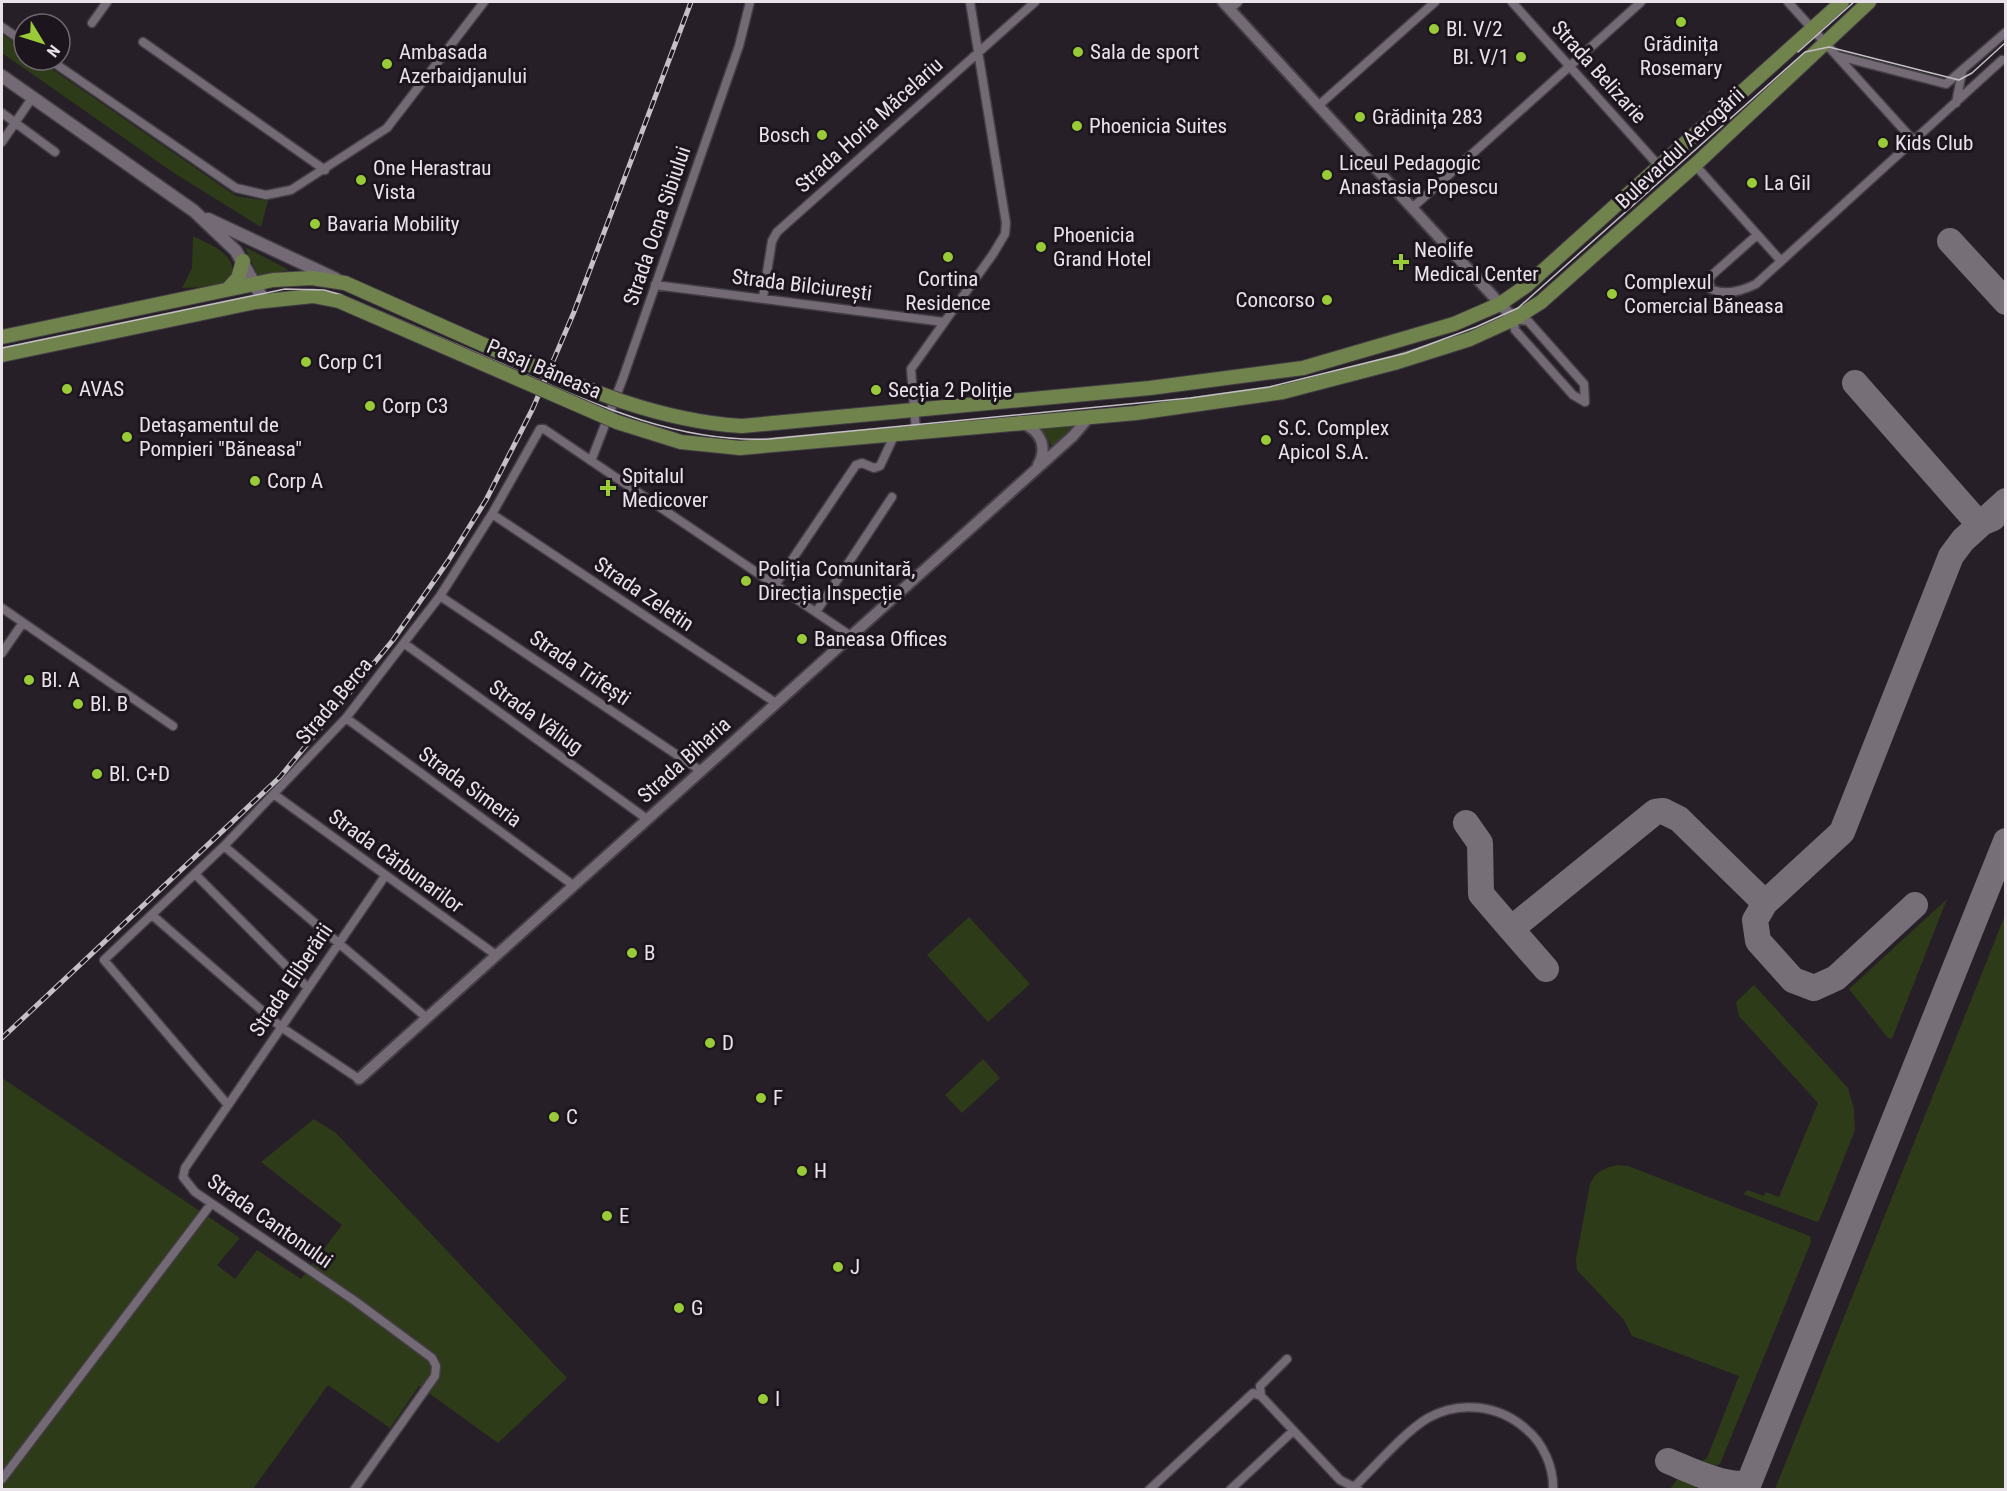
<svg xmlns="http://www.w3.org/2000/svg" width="2007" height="1491" font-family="'Roboto Condensed',sans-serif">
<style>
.green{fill:#2d3b18}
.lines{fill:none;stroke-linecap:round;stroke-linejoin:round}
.taxiway{stroke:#766f77;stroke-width:26}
.minor-casing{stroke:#433d44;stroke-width:11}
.tertiary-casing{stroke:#433d44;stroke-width:14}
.secondary-casing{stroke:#433d44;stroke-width:15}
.primary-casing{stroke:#433d44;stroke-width:16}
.minor{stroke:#736a75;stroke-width:8}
.tertiary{stroke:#736a75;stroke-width:10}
.secondary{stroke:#736a75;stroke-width:12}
.primary{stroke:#71834c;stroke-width:14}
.tram{stroke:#c5bfc6;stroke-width:1.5}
.rail-casing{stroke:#c5bfc6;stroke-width:5}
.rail{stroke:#1d151e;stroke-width:3;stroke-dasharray:9;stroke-linecap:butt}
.primary-bridge-casing{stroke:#433d44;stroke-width:16;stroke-linecap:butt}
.primary-bridge{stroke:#71834c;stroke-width:14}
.poi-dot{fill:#98cb37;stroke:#1d151e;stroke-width:2}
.labels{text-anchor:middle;stroke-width:6;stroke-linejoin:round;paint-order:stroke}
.poi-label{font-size:21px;fill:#e9e3e9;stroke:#1d151e;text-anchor:start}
.street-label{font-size:21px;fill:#e9e3e9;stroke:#1d151e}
</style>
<rect width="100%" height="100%" fill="#261f28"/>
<path class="green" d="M2,34l22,15v11h15l197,136 32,5 -7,26 -87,-54 -172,-120z
M193,236c14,7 42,17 39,36 0,4 -3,9 -7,11 -12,5 -30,4 -43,5l10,-20z
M245,247l44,23 -31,6z
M1074,424l1,4 -20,17h-4l-10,-19z
M1947,899l-55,140 -4,-1 -39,-49z
M2005,915v574h-230l213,-531z
M969,917l61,67 -42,38 -61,-67z
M1754,985l94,103 6,21 1,21 -35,89 -3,3 -74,-28 5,-4 16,6 2,-4 13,5 39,-94 -79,-87 -3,-14z
M983,1059l17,19 -38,35 -17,-18z
M2,1078l238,160 -23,27 18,14 22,-29 44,29 41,-54 -81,-63 53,-43 22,14 231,245 -69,65 -79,-57 -29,42 -62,-43 -75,104h-251z
M1617,1165l11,1 182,70 1,6 -91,222 -8,3 -10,-6 5,-3 32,-82 -107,-40 -8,-16 -47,-50 -1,-11 14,-75c6,-13 14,-16 27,-19z
M1678,1478l26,10 1,1h-35z"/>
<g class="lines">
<path class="taxiway" d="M1950,241l56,61
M1855,383l124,141 14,-6
M1466,823l14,20 1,51 30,35
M1915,905l-79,73 -22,10 -21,-8 -35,-39 -3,-21 10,-17 77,-71 109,-276 12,-16 43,-39
M1546,969l-35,-40 144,-117 8,-1 16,8 86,84
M1668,1461c20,8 63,30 81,20
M1746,1490l260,-649"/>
<defs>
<path id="minor" d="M1512,2l147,164
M1788,2l126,139
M1230,9l8,-7
M92,23l15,-21
M2,27l22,15
M143,42l182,128
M1838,56l108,28 60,-52
M50,60l186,128 30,7 25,-5 96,-62 97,-126
M1956,103l6,-31
M1318,106l117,-104
M2,113l53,39
M2,142l30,-44
M1695,165l86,96
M1412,208l229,-206
M1757,235l-45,40 -3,5 2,9c15,7 31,2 45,-5l246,-224
M655,285l289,37
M763,297l9,-56 5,-9 258,-230
M1514,319l14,2 56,63 1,18 -12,-7 -58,-65z
M916,431l-5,-62 82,-115 12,-20 1,-11 -36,-221
M591,461l32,-83 116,-332 11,-44
M492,514l284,189
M775,585l81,-120 6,-2 12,5 6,-2 15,-32
M440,596l261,175
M2,608l171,118
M816,612l76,-115
M405,644l242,175
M2,653l20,-29
M346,718l227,167
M275,795l221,160
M224,846l203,172
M195,874l113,114
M152,915l129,112 78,52
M228,1105l-124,-145 120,-114 122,-128 94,-122 52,-82 48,-85h4l307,207
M1287,1359l-27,27 1,10 79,84 18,9
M2,1479l209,-275
M354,1490l81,-114 1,-10 -4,-8 -77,-57 -160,-109 -12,-15 2,-9 200,-292
M1149,1490l104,-97 8,3
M1230,1490l63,-59
M1351,1490c22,-21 53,-58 77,-72 32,-18 71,-13 98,11 17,14 28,38 27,61"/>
<path id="tertiary" d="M1223,2l291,317
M1022,423c19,8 26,24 16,42
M359,1079l714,-643 17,-20"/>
<path id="secondary" d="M2,76l192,135 42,40 28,50
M208,219l128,60"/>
<path id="primary" d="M228,289l10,-11 5,-17
M2,337l271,-57 39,-2 33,5
M2,355l253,-53 58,-6 26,5
M742,426l408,-38 153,-20 151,-44 46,-20 26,-18 316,-284
M740,448l396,-35 147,-21 111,-29 76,-24 44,-20 27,-17 154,-137 174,-163"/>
</defs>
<use href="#minor" class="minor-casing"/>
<use href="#tertiary" class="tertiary-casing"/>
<use href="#secondary" class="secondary-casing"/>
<use href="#primary" class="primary-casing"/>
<use href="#minor" class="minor"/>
<use href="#tertiary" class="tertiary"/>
<use href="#secondary" class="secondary"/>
<use href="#primary" class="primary"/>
<path class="tram" d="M1798,52l56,-50
M2,348l283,-59 39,1 18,5c54,23 109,47 163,70 84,37 170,78 264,74l421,-41 79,-11 137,-34 70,-26 42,-19 287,-256 24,-5 130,33 13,-7 34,-31"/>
<defs>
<path id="rail" d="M2,1038l278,-261 113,-137 55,-79 38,-61 47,-92 41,-96 117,-310"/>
</defs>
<use href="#rail" class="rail-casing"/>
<use href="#rail" class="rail"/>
<defs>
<path id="primary-bridge" d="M345,283c52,23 103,46 155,69 78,34 156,69 242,74
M339,301l278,121 64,20 59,6"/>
</defs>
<use href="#primary-bridge" class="primary-bridge-casing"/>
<use href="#primary-bridge" class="primary-bridge"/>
</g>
<g class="poi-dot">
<circle cx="1681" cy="22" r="6"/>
<circle cx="1434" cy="29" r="6"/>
<circle cx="1078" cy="52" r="6"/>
<circle cx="1521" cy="57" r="6"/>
<circle cx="387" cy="64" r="6"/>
<circle cx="1360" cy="117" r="6"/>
<circle cx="1077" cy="126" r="6"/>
<circle cx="822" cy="135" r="6"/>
<circle cx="1883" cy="143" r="6"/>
<circle cx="1327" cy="175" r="6"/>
<circle cx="361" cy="180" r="6"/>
<circle cx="1752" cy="183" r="6"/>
<circle cx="315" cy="224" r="6"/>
<circle cx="1041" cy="247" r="6"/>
<circle cx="948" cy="257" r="6"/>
<path d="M1398 253h6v6h6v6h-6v6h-6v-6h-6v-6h6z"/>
<circle cx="1612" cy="294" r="6"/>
<circle cx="1327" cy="300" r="6"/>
<circle cx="306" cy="362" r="6"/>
<circle cx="67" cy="389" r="6"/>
<circle cx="876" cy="390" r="6"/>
<circle cx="370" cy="406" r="6"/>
<circle cx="127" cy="437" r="6"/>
<circle cx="1266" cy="440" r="6"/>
<circle cx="255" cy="481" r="6"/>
<path d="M605 479h6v6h6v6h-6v6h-6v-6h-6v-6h6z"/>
<circle cx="746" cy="581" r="6"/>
<circle cx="802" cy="639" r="6"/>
<circle cx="29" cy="680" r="6"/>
<circle cx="78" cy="704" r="6"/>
<circle cx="97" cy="774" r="6"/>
<circle cx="632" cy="953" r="6"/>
<circle cx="710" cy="1043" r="6"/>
<circle cx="761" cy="1098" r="6"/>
<circle cx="554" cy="1117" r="6"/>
<circle cx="802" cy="1171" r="6"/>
<circle cx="607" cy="1216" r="6"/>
<circle cx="838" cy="1267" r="6"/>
<circle cx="679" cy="1308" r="6"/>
<circle cx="763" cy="1399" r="6"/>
</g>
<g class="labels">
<g class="poi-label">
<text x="1446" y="36">Bl. V/2</text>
<text x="1681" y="51" text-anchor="middle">Grădinița<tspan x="1681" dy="24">Rosemary</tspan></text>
<text x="399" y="59">Ambasada<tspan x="399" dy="24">Azerbaidjanului</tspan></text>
<text x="1090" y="59">Sala de sport</text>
<text x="1509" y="64" text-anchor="end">Bl. V/1</text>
<text x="1372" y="124">Grădinița 283</text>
<text x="1089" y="133">Phoenicia Suites</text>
<text x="810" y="142" text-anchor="end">Bosch</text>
<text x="1895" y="150">Kids Club</text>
<text x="1339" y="170">Liceul Pedagogic<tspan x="1339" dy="24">Anastasia Popescu</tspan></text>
<text x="373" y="175">One Herastrau<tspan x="373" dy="24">Vista</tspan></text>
<text x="1764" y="190">La Gil</text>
<text x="327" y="231">Bavaria Mobility</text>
<text x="1053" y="242">Phoenicia<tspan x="1053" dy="24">Grand Hotel</tspan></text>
<text x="1414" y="257">Neolife<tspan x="1414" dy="24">Medical Center</tspan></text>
<text x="948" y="286" text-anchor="middle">Cortina<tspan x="948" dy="24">Residence</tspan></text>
<text x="1624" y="289">Complexul<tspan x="1624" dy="24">Comercial Băneasa</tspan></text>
<text x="1315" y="307" text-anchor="end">Concorso</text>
<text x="318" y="369">Corp C1</text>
<text x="79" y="396">AVAS</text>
<text x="888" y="397">Secția 2 Poliție</text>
<text x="382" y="413">Corp C3</text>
<text x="139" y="432">Detașamentul de<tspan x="139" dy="24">Pompieri "Băneasa"</tspan></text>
<text x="1278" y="435">S.C. Complex<tspan x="1278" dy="24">Apicol S.A.</tspan></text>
<text x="622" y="483">Spitalul<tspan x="622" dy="24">Medicover</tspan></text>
<text x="267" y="488">Corp A</text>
<text x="758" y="576">Poliția Comunitară,<tspan x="758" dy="24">Direcția Inspecție</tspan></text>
<text x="814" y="646">Baneasa Offices</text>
<text x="41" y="687">Bl. A</text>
<text x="90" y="711">Bl. B</text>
<text x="109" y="781">Bl. C+D</text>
<text x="644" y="960">B</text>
<text x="722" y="1050">D</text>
<text x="773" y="1105">F</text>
<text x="566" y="1124">C</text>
<text x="814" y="1178">H</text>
<text x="619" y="1223">E</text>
<text x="850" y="1274">J</text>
<text x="691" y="1315">G</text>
<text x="775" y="1406">I</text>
</g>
<g class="street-label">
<text transform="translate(1599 72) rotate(48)" y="7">Strada Belizarie</text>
<text transform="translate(869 125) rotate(-42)" y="7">Strada Horia Măcelariu</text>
<text transform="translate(1680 148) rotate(-43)" y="7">Bulevardul Aerogării</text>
<text transform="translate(657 226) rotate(-71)" y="7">Strada Ocna Sibiului</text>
<text transform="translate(802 285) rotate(7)" y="7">Strada Bilciurești</text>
<text transform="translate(544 369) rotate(23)" y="7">Pasaj Băneasa</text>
<text transform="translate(644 594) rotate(34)" y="7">Strada Zeletin</text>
<text transform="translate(580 668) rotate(34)" y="7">Strada Trifești</text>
<text transform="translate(334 701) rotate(-50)" y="7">Strada Berca</text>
<text transform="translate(536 717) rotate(36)" y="7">Strada Văliug</text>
<text transform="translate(684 760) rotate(-42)" y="7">Strada Biharia</text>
<text transform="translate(470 787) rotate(36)" y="7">Strada Simeria</text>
<text transform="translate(396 861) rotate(36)" y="7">Strada Cărbunarilor</text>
<text transform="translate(291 980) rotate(-56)" y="7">Strada Eliberării</text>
<text transform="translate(270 1221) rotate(35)" y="7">Strada Cantonului</text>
</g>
</g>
<rect width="2007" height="1491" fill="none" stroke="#e9e3e9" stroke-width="6"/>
<g transform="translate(42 42) rotate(128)"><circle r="28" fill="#1d151e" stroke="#6f676f" stroke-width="1.5"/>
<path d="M0-4.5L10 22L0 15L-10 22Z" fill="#98cb37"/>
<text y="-9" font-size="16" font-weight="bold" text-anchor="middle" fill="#e9e3e9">N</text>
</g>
</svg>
